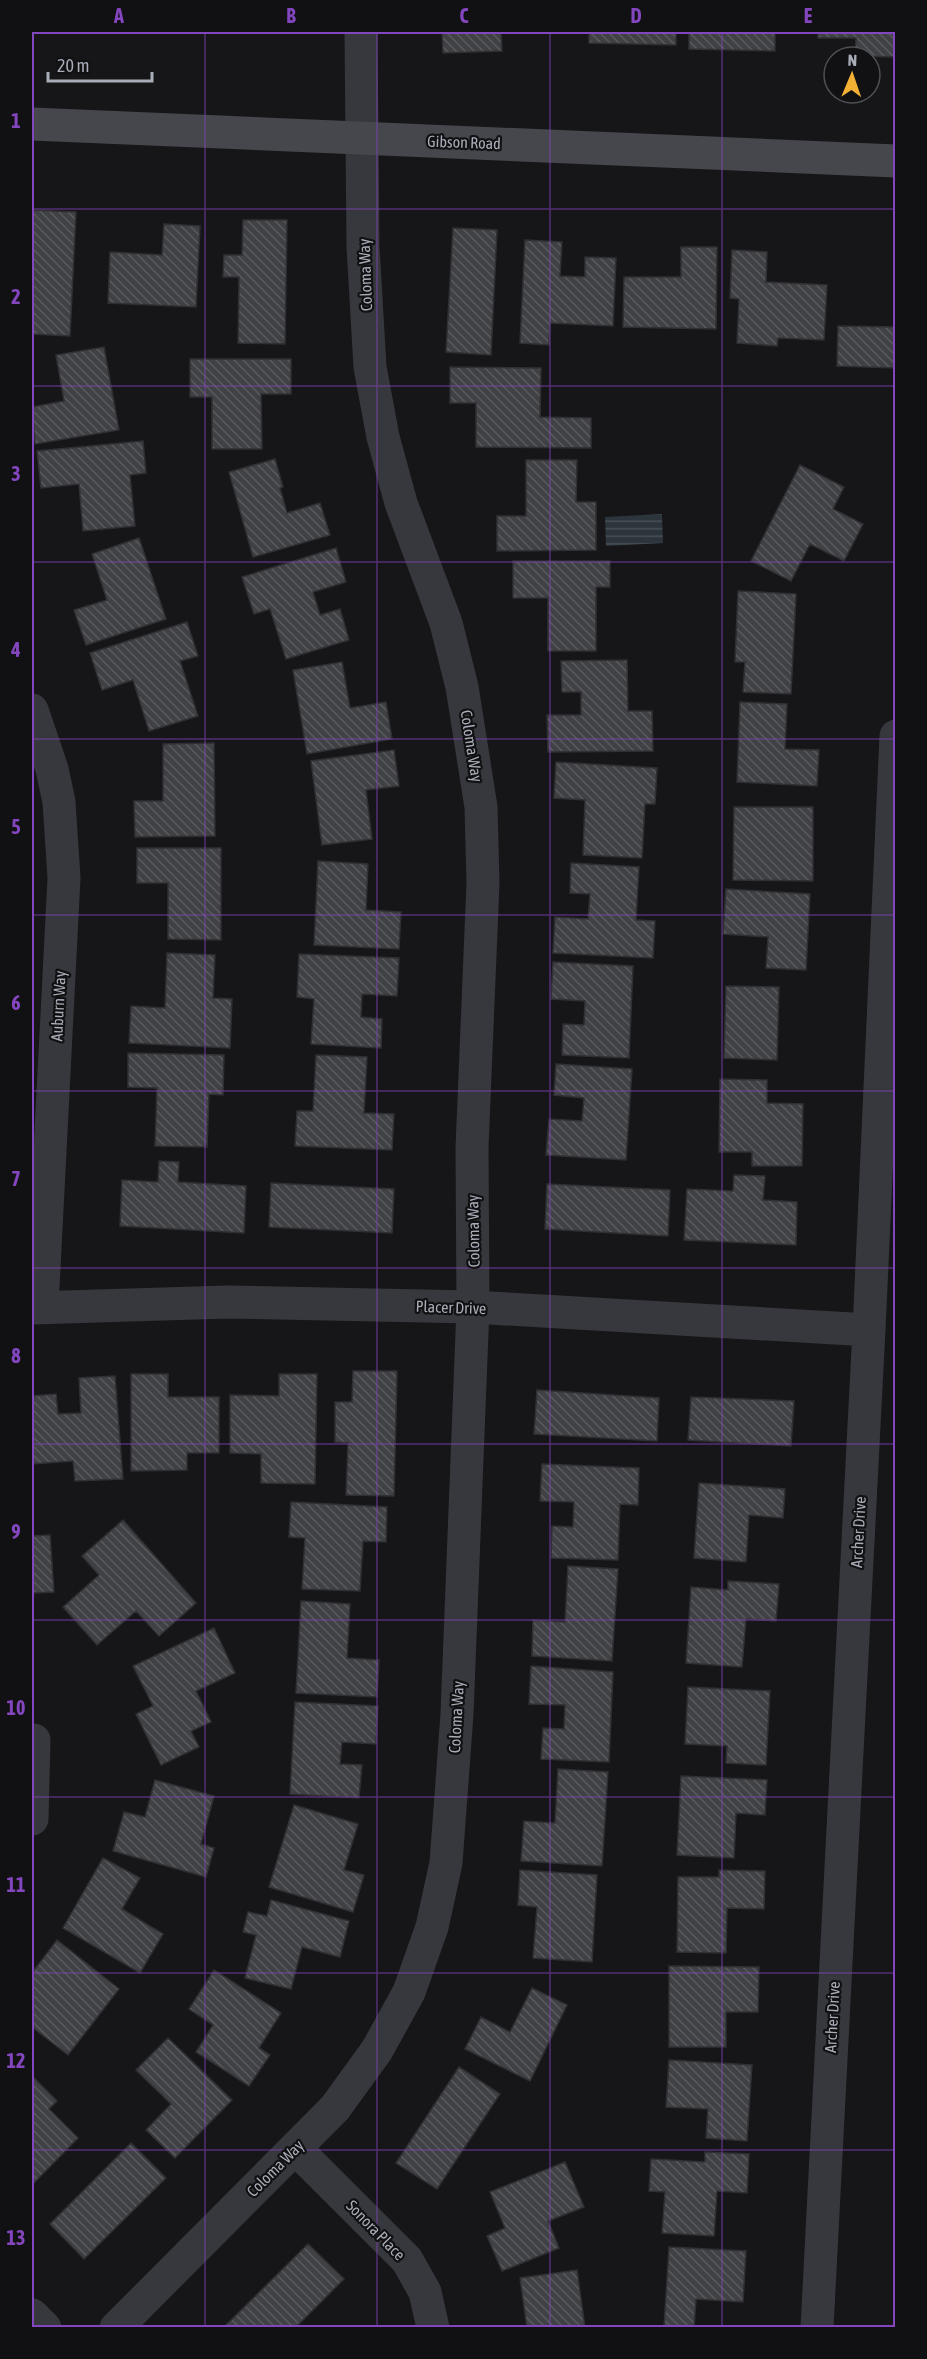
<svg xmlns="http://www.w3.org/2000/svg" width="927" height="2359" font-family="'Asap Condensed',sans-serif">
<style>
.water{fill:url(#water-rules)}
.building{fill:url(#building-back-hatch);stroke:#303034;stroke-width:1.5}
.lines{fill:none;stroke-linecap:round;stroke-linejoin:round}
.minor{stroke:#37383d;stroke-width:33}
.secondary{stroke:#45474d;stroke-width:33}
.grid{fill:none;stroke:#8446be;stroke-width:1.5;stroke-opacity:0.55}
.labels{text-anchor:middle;stroke-width:4.5;stroke-linejoin:round;paint-order:stroke}
.street-label{font-size:16px;fill:#a8adb8;stroke:#111113}
.neatline{fill:none;stroke:#8446be;stroke-width:2}
.grid-label{font-size:20px;text-anchor:middle;font-weight:bold;fill:#8446be}
</style>
<defs>
<pattern id="water-rules" width="6" height="5" patternUnits="userSpaceOnUse" patternTransform="scale(1.5)"><rect width="6" height="5" fill="#2c353c"/><path d="M0 2.5h6" fill="none" stroke="#485056"/></pattern>
<pattern id="building-back-hatch" width="6" height="6" patternUnits="userSpaceOnUse" patternTransform="scale(1.5)"><rect width="6" height="6" fill="#404145"/><path d="M-1 5l2 2M0 0l6 6M5-1l2 2" fill="none" stroke="#595a5e"/></pattern>
</defs>
<rect width="100%" height="100%" fill="#161618"/>
<path class="water" d="M662,514l1,29 -57,3 -1,-29z"/>
<path class="building" d="M442,32h59l1,19 -59,2z
M589,32h87v13l-87,-2z
M689,32h86v19l-86,-2z
M818,32h78v25l-41,-1 1,-18h-38z
M32,210l44,2 -6,124 -38,-2z
M243,220h44l-2,124 -47,-1 1,-66h-16l1,-22h18z
M164,224l36,2 -4,81 -88,-4 2,-51 52,3z
M453,228l44,2 -6,125 -45,-3z
M525,240l37,2 -2,34 25,1v-20l31,1 -3,68 -63,-3 -1,22 -29,-2z
M681,247h36l-1,82 -93,-2 1,-50h57z
M732,250l35,2 -1,30 61,3 -3,55 -46,-2 -1,8 -40,-3 2,-44 -9,-1z
M838,326l58,1v41l-59,-2z
M104,347l15,83 -84,14 -3,-37 32,-6 -8,-46z
M190,359h101v35h-30l1,55h-50v-52h-22z
M450,367l91,1 -1,49 51,1v30l-115,-1v-44h-26z
M143,441l3,32 -16,2 5,51 -52,5 -4,-47 -38,4 -4,-37z
M275,459l8,28 -3,1 7,25 33,-10 10,32 -77,22 -24,-85z
M526,460h51l-1,42h20v48l-99,1v-35h29z
M800,465l44,22 -11,22 30,15 -19,37 -34,-17 -19,37 -40,-20z
M139,538l27,81 -80,26 -12,-35 33,-10 -15,-46z
M336,548l10,34 -33,10 7,23 20,-6 9,31 -63,19 -16,-50 -16,5 -12,-37z
M513,561h97v26h-14v64h-48v-53h-35z
M738,591l58,3 -5,100 -48,-2 2,-30h-10z
M187,622l11,34 -18,5 18,55 -49,15 -16,-51 -31,10 -12,-37z
M627,660l1,51h24l1,40 -105,1 -1,-37h34v-23h-19l-1,-31z
M342,662l8,46 36,-6 6,37 -85,15 -14,-84z
M740,702l47,2 -2,45 34,1 -2,36 -80,-4z
M214,743l1,93 -80,1 -1,-36h29v-57z
M394,750l5,36 -33,4 6,49 -50,6 -11,-84z
M556,762l101,6 -2,36h-10l-3,54 -59,-3 2,-55 -31,-2z
M734,807h79v74l-80,-1z
M137,848h84v92l-53,-1v-56h-31z
M318,861l50,3 -2,46 35,2 -2,37 -85,-4z
M571,863l68,4 -3,53 19,1 -2,37 -100,-5 2,-36 33,2 2,-25 -20,-1z
M726,889l84,5 -4,76 -40,-2 2,-31 -45,-3z
M167,953l48,2 -2,43 19,1 -2,49 -101,-5 2,-37 34,2z
M299,954l100,4 -2,38 -35,-2 -1,23 21,2 -1,29 -70,-4 3,-45 -17,-2z
M553,962l80,4 -4,92 -67,-3 1,-31 21,1 1,-24 -34,-2z
M726,986l53,1 -2,73 -53,-2z
M128,1053l96,2 -1,40 -14,-1 -2,53 -52,-1 2,-58 -29,-1z
M316,1055l51,2 -3,56 30,1 -2,36 -97,-4 2,-35h16z
M556,1064l76,5 -6,91 -80,-5 3,-36 33,2 2,-23 -30,-3z
M720,1079l47,1v23l36,1 -1,62h-50v-14h-33z
M159,1161l20,1 -1,20 68,4 -2,47 -124,-7 2,-46 36,2z
M734,1175l31,1 -2,24 34,2 -1,43 -112,-5 3,-51 46,2z
M271,1183l123,6 -2,44 -123,-6z
M547,1184l123,6 -2,46 -123,-7z
M353,1371h44l-3,125 -48,-1 2,-52 -13,-1v-40h17z
M131,1374h37v23h51v56h-32v17l-56,1z
M279,1374h38l-2,110 -54,-1v-29l-31,-1v-58l49,1z
M115,1376l8,103 -48,2 -2,-20 -41,3v-68l24,-2 2,20 23,-1 -2,-35z
M537,1390l122,8 -2,43 -123,-7z
M691,1397l103,4 -3,45 -103,-6z
M542,1464l97,4 -1,37 -18,-1 -2,56 -67,-2 1,-32 21,1 1,-25 -34,-1z
M699,1483l86,6 -2,29 -34,-3 -3,47 -52,-4z
M291,1502l96,5 -1,35 -23,-1 -3,50 -58,-2 3,-51 -16,-1z
M123,1520l73,83 -37,33 -23,-25 -39,34 -34,-38 36,-32 -17,-19z
M50,1535l4,57 -22,1v-57z
M568,1566l50,3 -6,92 -80,-5 1,-36 32,2z
M728,1581l51,3 -3,37 -30,-2 -4,48 -56,-4 5,-76 37,3z
M301,1601l49,3 -3,54 32,2 -2,37 -81,-4z
M214,1628l21,45 -39,18 15,31 -20,9 8,16 -38,18 -25,-51 17,-8 -20,-40z
M531,1666l82,6 -4,90 -68,-3 2,-31 21,1 1,-24 -36,-1z
M688,1687l82,4 -4,74 -40,-2 1,-17 -42,-2z
M295,1702l83,4 -2,38 -34,-2 -2,22 22,1 -3,33 -69,-4z
M558,1769l50,3 -6,94 -81,-5 3,-40 31,2z
M681,1776l86,4 -2,35 -29,-2 -2,45 -57,-3z
M155,1780l59,16 -13,48 13,4 -8,29 -93,-26 11,-39 21,5z
M294,1805l64,19 -14,46 20,5 -11,37 -84,-25z
M103,1858l37,20 -18,31 41,25 -23,39 -77,-45z
M520,1870l77,5 -5,87 -59,-4 4,-51 -19,-2z
M719,1870l46,1 -1,38 -37,-1 -1,45 -49,-1 1,-75h41z
M271,1900l78,21 -9,36 -38,-10 -11,42 -46,-11 11,-43 -13,-3 5,-20 19,4z
M57,1940l62,49 -51,66 -36,-28v-54z
M669,1966l90,1 -1,45h-32v35h-57z
M214,1970l67,43 -22,35 11,7 -21,31 -53,-34 17,-27 -24,-16z
M532,1988l35,17 -37,76 -65,-32 16,-32 29,15z
M168,2038l64,62 -57,58 -29,-28 25,-26 -35,-34z
M669,2060l83,5 -5,76 -41,-3 2,-29 -42,-2z
M459,2067l41,27 -63,95 -41,-26z
M32,2076l25,25 -8,8 29,29 -46,47z
M131,2143l35,35 -82,81 -34,-35z
M705,2152l44,2 -2,39 -30,-2 -3,45 -52,-3 3,-41 -16,-1 2,-32 54,3z
M565,2162l19,45 -36,14 11,27 -57,23 -15,-35 18,-8 -15,-36z
M308,2244l36,35 -49,49 -71,-1z
M669,2247l77,4 -3,51 -47,-3 -2,29 -30,-1z
M577,2270l8,58h-58l-7,-50z"/>
<g class="lines">
<path class="minor" d="M32,710l20,59 7,33 5,76 -22,429
M32,1308l196,-6 245,5 396,23
M32,1819l2,-79
M295,2148l112,112 18,32 8,36
M32,2315l13,13
M116,2328l219,-220 42,-58 32,-58 23,-65 14,-64 11,-149 16,-407 -1,-159 11,-265 -2,-76 -19,-120 -16,-64 -45,-120 -18,-66 -13,-70 -7,-120 -2,-215
M817,2328l52,-998 27,-594"/>
<path class="secondary" d="M32,124l864,37"/>
</g>
<path class="grid" d="M205,32v2296M377,32v2296M550,32v2296M722,32v2296M32,209h864M32,386h864M32,562h864M32,739h864M32,915h864M32,1091h864M32,1268h864M32,1444h864M32,1620h864M32,1797h864M32,1973h864M32,2150h864"/>
<g class="labels">
<g class="street-label">
<text transform="translate(464 142) rotate(2)" y="6">Gibson Road</text>
<text transform="translate(365 275) rotate(-92)" y="6">Coloma Way</text>
<text transform="translate(472 746) rotate(81)" y="6">Coloma Way</text>
<text transform="translate(58 1006) rotate(-87)" y="6">Auburn Way</text>
<text transform="translate(473 1231) rotate(-91)" y="6">Coloma Way</text>
<text transform="translate(451 1307) rotate(2)" y="6">Placer Drive</text>
<text transform="translate(858 1532) rotate(-87)" y="6">Archer Drive</text>
<text transform="translate(456 1717) rotate(-87)" y="6">Coloma Way</text>
<text transform="translate(832 2017) rotate(-87)" y="6">Archer Drive</text>
<text transform="translate(275 2168) rotate(-45)" y="6">Coloma Way</text>
<text transform="translate(376 2230) rotate(46)" y="6">Sonora Place</text>
</g>
</g>
<rect width="927" height="2359" fill="none" stroke="#111113" stroke-width="66"/>
<g transform="translate(852 75) rotate(2)"><circle r="28" fill="#111113" stroke="#4d4f55" stroke-width="1.5"/>
<path d="M0-4.5L10 22L0 15L-10 22Z" fill="#f2b134"/>
<text y="-9" font-size="16" font-weight="bold" text-anchor="middle" fill="#a8adb8">N</text>
</g>
<path d="M48 72v9h104v-9" fill="none" stroke="#a8adb8" stroke-width="3"/>
<text x="57" y="72" font-size="18" fill="#a8adb8" stroke="#111113" stroke-width="4.5" paint-order="stroke">20 m</text>
<rect x="33" y="33" width="861" height="2293" class="neatline"/>
<g class="grid-label">
<text x="119" y="23">A</text>
<text x="291" y="23">B</text>
<text x="464" y="23">C</text>
<text x="636" y="23">D</text>
<text x="808" y="23">E</text>
<text x="16" y="128">1</text>
<text x="16" y="304">2</text>
<text x="16" y="481">3</text>
<text x="16" y="657">4</text>
<text x="16" y="834">5</text>
<text x="16" y="1010">6</text>
<text x="16" y="1186">7</text>
<text x="16" y="1363">8</text>
<text x="16" y="1539">9</text>
<text x="16" y="1715">10</text>
<text x="16" y="1892">11</text>
<text x="16" y="2068">12</text>
<text x="16" y="2245">13</text>
</g>
</svg>
